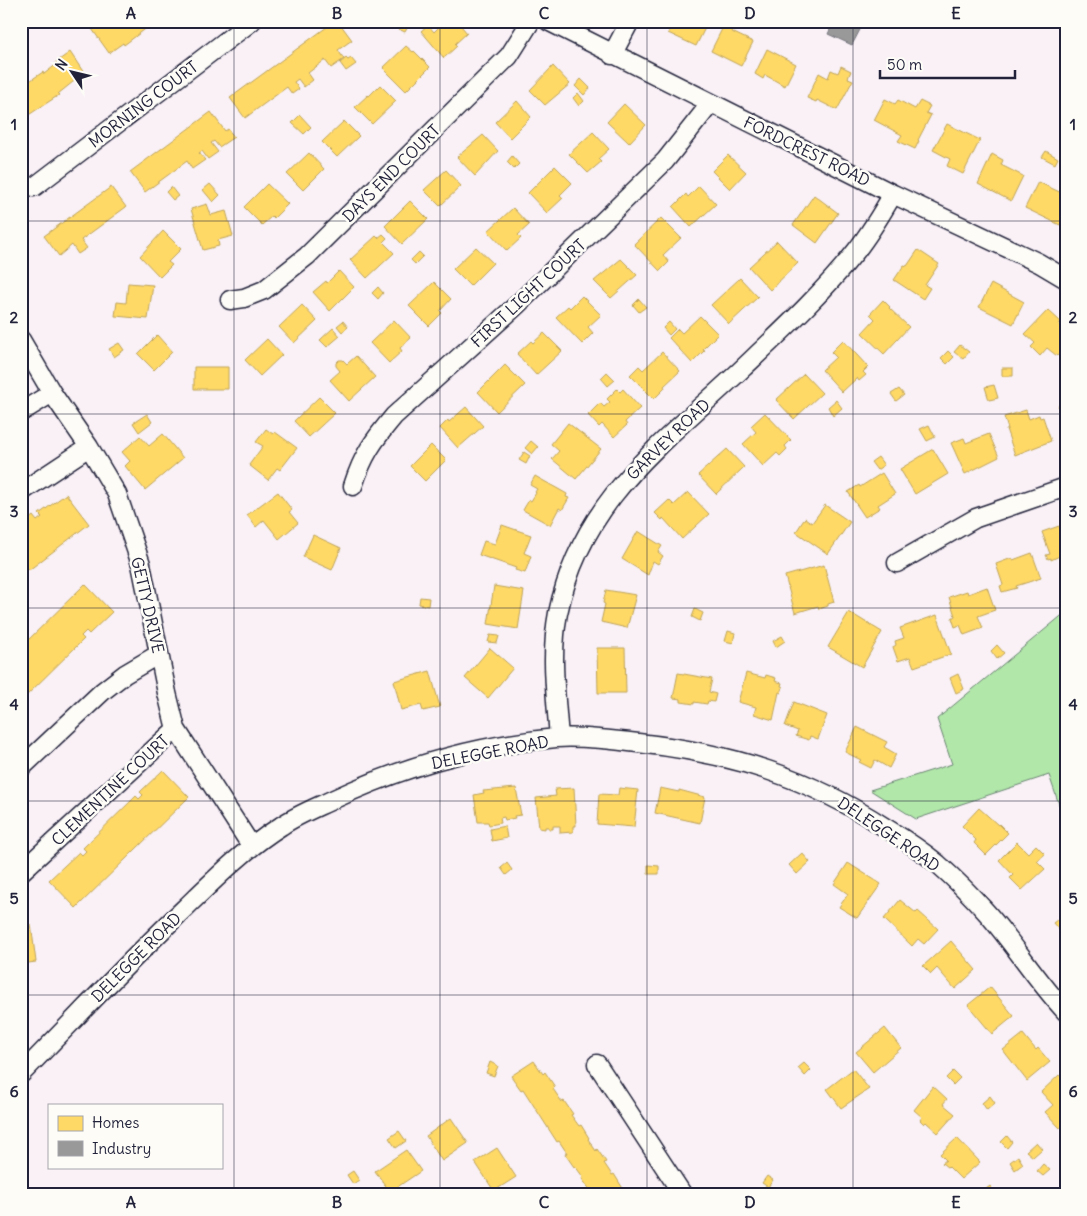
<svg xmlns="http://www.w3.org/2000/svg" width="1087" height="1216" font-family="Delius,sans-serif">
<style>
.green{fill:#b1e7a9;stroke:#6a8472}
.homes{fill:#ffd966;stroke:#bda259}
.industry{fill:#999;stroke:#75757d}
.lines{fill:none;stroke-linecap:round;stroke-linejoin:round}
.minor-casing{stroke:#22223b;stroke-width:21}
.minor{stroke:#fdfcf7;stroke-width:18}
.grid{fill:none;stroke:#22223b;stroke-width:1;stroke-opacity:0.55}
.labels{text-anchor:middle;stroke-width:5;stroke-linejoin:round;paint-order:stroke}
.street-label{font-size:16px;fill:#22223b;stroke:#fdfcf7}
.neatline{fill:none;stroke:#22223b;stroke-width:2}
.grid-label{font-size:16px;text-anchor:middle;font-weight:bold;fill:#22223b}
</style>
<rect width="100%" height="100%" fill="#f9f1f6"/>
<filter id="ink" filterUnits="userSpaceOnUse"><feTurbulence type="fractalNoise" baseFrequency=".02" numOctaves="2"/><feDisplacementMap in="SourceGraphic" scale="10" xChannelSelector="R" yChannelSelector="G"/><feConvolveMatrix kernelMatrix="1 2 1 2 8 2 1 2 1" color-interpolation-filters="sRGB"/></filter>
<g filter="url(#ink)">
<path class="green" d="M1066,612v213l-17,-50 -133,44 -46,-29 82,-26 -15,-45z"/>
<path class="homes" d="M103,21h53l-32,24 -1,-2 -14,10 -17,-24z
M335,21h3l14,19 -14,10 6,9 -13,9 -6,-8 -17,13 5,7 -9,7 -6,-8 -4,3 5,7 -7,5 -5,-7 -42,31 -15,-20z
M400,21h11l-6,11 -9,-4z
M442,21h15l10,12 -12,11 2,2 -13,12 -23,-27 7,-6 6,7 6,-6 -1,-1z
M674,21h26l7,3 -11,22 -28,-13z
M726,21l10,2 -4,9 21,10 -12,24 -30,-15z
M406,46l7,6 1,-1 16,16 -24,24 -23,-23z
M767,49l29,15 -11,22 -20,-11 -2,4 -8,-5z
M70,52l14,21 -26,21 1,1 -35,23 2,3 -5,3v-33l9,-7 -2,-2 15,-10 1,2 13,-10 -2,-1z
M346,58l2,2 3,-2 5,6 -10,7 -6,-8z
M553,66l17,18 -25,21 -15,-15z
M841,66l10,5 -3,7 5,2 -16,30 -20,-10 -1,2 -9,-4 12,-25 9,5 3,-8 7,3z
M581,79l9,9 -6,7 -9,-9z
M380,85l16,16 -24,23 -17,-17 13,-12 1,1z
M578,93l6,8 -5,5 -6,-8z
M885,99l10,5 3,-4 17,9 5,-8 10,5 -4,7 5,2 -13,25 1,1 -4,8 -17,-8 4,-6 -28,-15z
M517,101l14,16 -21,21 -15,-16z
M624,104l22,21 -17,18 -22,-21z
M211,112l14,19 3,-2 6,8 -15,10 -5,-6 -3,2 7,9 -10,7 -6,-8 -3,2 6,7 -13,9 -5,-8 -42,31 -15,-20z
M300,115l11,12 -7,7 -12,-11z
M344,121l15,15 -22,21 -15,-15z
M947,124l33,16 -17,34 -16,-8 3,-7 -17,-9z
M593,132l16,17 -11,10 3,3 -13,11 -19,-19z
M483,135l15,16 -23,25 -18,-19z
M1046,151l12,7 -3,6 -13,-7z
M309,153l15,16 -21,21 -16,-16z
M992,154l11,6 -2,5 22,11 -12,25 -33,-17z
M728,155l18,17 -16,17 -18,-18z
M512,156l7,8 -5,5 -7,-7z
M555,166l17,17 -12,12 3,3 -16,15 -19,-20z
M446,170l15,16 -21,20 -16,-16z
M1038,182l28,13v18l-6,12 -35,-17z
M210,184l10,11 -7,7 -10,-12z
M267,184l21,20 -14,14 -2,-2 -10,9 -18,-18z
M699,186l17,18 -25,23 -18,-20 13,-13 2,3z
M111,187l15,20 -45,33 6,8 -9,6 -6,-9 -13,11 -15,-20z
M171,187l7,9 -5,4 -7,-8z
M814,195l24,18 -21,30 -24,-18z
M410,201l18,18 -26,25 -17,-18z
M207,204l4,11 15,-4 7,25 -15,4 1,6 -16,4 -12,-41z
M513,208l16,17 -11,10 3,3 -14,13 -19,-20z
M661,218l20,20 -18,17 6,7 -9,9 -26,-27z
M163,231l18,18 -13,13 4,3 -12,12 -20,-21z
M383,234l4,4 -4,4 11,11 -27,25 -17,-18 26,-24 2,2z
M777,241l21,22 -28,27 -21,-23z
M476,247l17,16 -23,23 -17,-17z
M918,250l21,14 -14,21 5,3 -7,11 -29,-19 10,-15 3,1z
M419,252l4,4 -8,8 -4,-4z
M621,259l16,16 -26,23 -17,-17z
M339,271l15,16 -24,24 -17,-19 13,-11 1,2z
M740,278l18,19 -29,27 -18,-19z
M434,282l17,17 -11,12 2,2 -13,13 -20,-20z
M128,283l25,2 -5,34 -33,-3 2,-14 9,1z
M991,284l33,18 -11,22 -34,-17z
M378,287l5,6 -5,6 -6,-6z
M582,296l19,19 -13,12 5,6 -11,11 -26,-27 12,-11 2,2z
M639,299l7,8 -7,5 -6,-7z
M883,300l7,7 -1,1 20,19 -25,27 -22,-21 13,-14 -5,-5z
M302,305l15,16 -23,22 -15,-16z
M1048,310l13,12 -2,2 7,7v16l-9,9 -10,-8 -7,8 -9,-9 4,-4 -10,-9z
M700,316l18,18 -15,15 2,1 -13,13 -23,-25 9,-9 4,4z
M394,320l17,18 -11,10 2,3 -13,12 -19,-20z
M343,321l5,6 -6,5 -5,-6z
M669,322l6,7 -6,6 -6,-7z
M333,328l7,8 -13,11 -7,-7z
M544,333l18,18 -26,24 -19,-21 14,-13 2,2z
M157,335l15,17 -18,18 -16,-16z
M267,339l15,16 -22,21 -15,-16z
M843,340l25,27 -5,5 3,3 -7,6 -2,-3 -15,14 -20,-22 14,-13 -5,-5z
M119,343l5,7 -10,7 -5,-8z
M960,345l9,7 -6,7 -9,-7z
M948,351l6,6 -7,7 -6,-6z
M662,352l18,19 -16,15 1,2 -11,11 -24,-24 9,-9 4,4z
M356,356l19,21 -26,24 -19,-21 10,-9 -4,-5v-3l3,-3h4l4,4z
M505,365l20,20 -28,27 -19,-20z
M194,367h34v22h-34z
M1002,368h11v8h-11z
M607,372l8,8 -7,6 -7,-8z
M804,374l18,19 -28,26 -18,-19z
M994,385l4,13 -9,2 -4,-13z
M617,389l3,3 3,-3 17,19 -15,14 2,3 -13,12 -12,-13 -3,3 -11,-12 12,-12 4,4 6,-5 -3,-3z
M899,389l5,6 -8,6 -5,-7z
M319,397l16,16 -26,24 -15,-16z
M836,400l6,8 -9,8 -5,-9z
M1066,401v17l-8,-12z
M466,407l17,19 -25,22 -18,-20 8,-8 1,2z
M1026,410l3,9 10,-4 1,3 3,-1 8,24 -36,14 -9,-26h2l-4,-12z
M765,413l26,27 -6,6 2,3 -7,7 -3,-3 -14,13 -20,-22 13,-12 -5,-6z
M147,414l5,8 -13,10 -6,-9z
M568,423l33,26 -25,30 -24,-20 7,-8 -8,-7z
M929,425l6,12 -8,4 -7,-12z
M266,429l7,5 2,-2 22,16 -17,22 -3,-2 -9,12 -19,-15 14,-19 -7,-4z
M163,434l20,24 -38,32 -20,-24 5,-5 -8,-9 18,-16 9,10z
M989,434l10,23 -34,17 -14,-31 13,-5 2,5z
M531,441l7,6 -6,7 -7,-6z
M431,445l15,15 -21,21 -15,-15z
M727,449l17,18 -28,27 -18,-19z
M933,449l15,25 -33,20 -15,-25z
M524,452l6,4 -4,8 -7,-4z
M878,457l6,8 -7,5 -6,-8z
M882,473l13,21 -17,11 2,3 -15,9 -17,-25 11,-7 1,2z
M535,476l32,18 -1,3 3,1 -7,12 -3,-2 -9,17 -27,-15 6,-10 2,1 5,-8 -1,-1 2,-3 -7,-4z
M278,492l14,18 -3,2 9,11 -19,16 -15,-19 -8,7 -9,-12z
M688,492l21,22 -27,25 -19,-21 -1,2 -7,-7 14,-13 5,5z
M66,494l23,30 -60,46 -1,-2 -7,5v-47l12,-10 4,5 5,-4 -3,-3z
M825,505l25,17 -22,32 -32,-22 9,-14 7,5z
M502,525l29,10 -7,18 7,3 -6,17 -10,-3 1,-2 -37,-13 5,-14 11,3z
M1059,526l1,3 6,-2v26l-15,7v-2l-3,1 -2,-4 4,-1 -8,-22z
M638,531l24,15 -4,6 5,4 -5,8 -5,-3 -5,14 -26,-16z
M313,535l28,13 -9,22 -29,-13z
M1032,553l9,25 -25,8 1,2 -15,4 -2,-6 3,-1 -7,-21 16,-6 1,2z
M824,565l10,37 -6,2v2l-9,3 -1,-3 -23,7 -10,-37z
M85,584l27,28 -23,22 -3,-3 -5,5 3,3 -63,62v-54z
M494,586l30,5 -6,38 -30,-5z
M987,587l8,23 -17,6 5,12 -19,7 -4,-10 -5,2 -3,-9 3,-2 -6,-19 18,-6 1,3z
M606,590l30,5 -9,33 -26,-6 4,-18 -2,-1z
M420,597l9,1 -1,8 -9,-2z
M695,609l8,4 -3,8 -8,-4z
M849,612l33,20 -20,35 -34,-20z
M937,615l14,39 -37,13 -4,-10 -12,4 -5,-14 3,-2 -1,-4 9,-3 -4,-10z
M728,631l7,2 -2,10 -8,-2z
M490,635l9,1 -2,7 -9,-1z
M782,636l3,5 -9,6 -3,-6z
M997,645l7,8 -7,6 -6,-8z
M490,648l23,20 -25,30 -23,-20z
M597,648h28l1,45h-28z
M430,671l10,36 -17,4 -2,-6 -20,5 -7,-29z
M678,673l34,6 -3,13 7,2 -2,8 -6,-1 -1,3 -13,-2v2l-13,-2v-3l-8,-1z
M746,673l19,5 1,-3 10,3 -1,3 7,2 -1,3 2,1 -2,6 -2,-1 -6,28 -19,-6 2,-7 -18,-5z
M958,674l6,15 -8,4 -6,-15z
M794,702l33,13 -9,24 -8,-3 -1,4 -13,-4 2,-5 -13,-5z
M857,727l30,15 -3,5 12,7 -7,14 -14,-8 -4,8 -12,-6 2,-2 -16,-8z
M163,770l26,27 -113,111 -27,-28 30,-28 3,3 4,-4 -3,-3 53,-52 3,3 4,-4 -3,-3z
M516,788l5,27 -7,1 1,2 -10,2 -1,-3 -4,1 1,5 -12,2 -1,-3h-10l-4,-27 10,-2 -1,-2z
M574,788l2,38h-3v6l-13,1v-7h-7v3h-4v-2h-4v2l-6,-1 -3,-30 20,-2 -1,-7z
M619,788l19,2 -4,37 -37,-3 2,-30 19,1z
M660,788l19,4v-2l26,7 -5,26 -45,-10z
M979,808l19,17 1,-1 9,9 -22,22 -12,-12 2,-3 -14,-14z
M505,826l2,12 -15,3 -2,-12z
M1017,842l11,11 8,-8 9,9 -8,7 8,8 -23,21 -12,-12 3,-3 -14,-15z
M802,853l8,9 -13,12 -8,-9z
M507,863l5,7 -6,5 -5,-7z
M848,863l33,21 -24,34 -18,-11 9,-13 -14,-10z
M648,865l11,1v8h-11z
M900,900l16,13 2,-2 20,18 -14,15 -6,-5 -6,7 -28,-27z
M1066,913v25l-13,-15z
M31,924l5,38 -15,2v-39z
M951,941l25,29 -21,19 -18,-21 -6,6 -8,-8z
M990,987l24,29 -22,18 -24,-29z
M885,1028l16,20 -28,24 -17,-20z
M1023,1034l13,16 2,-2 12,14 -23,19 -24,-31z
M534,1061l9,13 2,-2 10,15 -2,2 9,13 2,-1 9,13 -2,1 8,11 2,-1 8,13 -1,1 8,12 1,-2 9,13 -2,1 8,12 2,-1 13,21h-33l-12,-16 1,-2 -8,-11 -1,1 -9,-13 2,-1 -8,-12 -2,1 -34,-53 -2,1 -10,-14z
M490,1062l8,4 -4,10 -8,-3z
M804,1063l7,7 -6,6 -7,-8z
M853,1069l16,20 -28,19 -14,-19z
M953,1071l7,7 -7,7 -7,-7z
M1059,1075l7,6v41l-6,6 -15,-16 8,-7 -12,-13z
M933,1086l14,13 -4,5 12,10 -17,19 -12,-11 -2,2 -4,-4 2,-3 -8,-7z
M990,1096l5,7 -8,7 -5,-7z
M451,1118l17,25 -26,18 -16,-25z
M399,1131l7,10 -10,7 -7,-10z
M1007,1136l5,6 -5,6 -6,-6z
M957,1138l23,24 -19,17 -12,-12 -1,1 -6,-5 4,-3 -6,-6z
M1036,1142l6,7 -9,8 -7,-6z
M497,1148l19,29 -22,14 -19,-29z
M406,1150l15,21 -31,21 -15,-21z
M1018,1156l5,8 -8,6 -5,-8z
M1043,1164l7,6 -7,6 -6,-5z
M353,1171l6,9 -6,4 -6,-9z
M767,1176l6,4 -5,7 -6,-4z
M990,1186l7,9h-19z"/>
<path class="industry" d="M834,21h24l5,3 -11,21 -24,-11z"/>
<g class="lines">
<defs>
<path id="minor" d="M548,21l345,173 146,69 27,16
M612,55l18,-34
M34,187l218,-166
M230,300l14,-2 20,-8 43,-34 202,-200 22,-35
M21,340l31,53 37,54 28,47 24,70 26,129 9,36 76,118
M21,412l31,-19
M353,486c10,-31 20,-45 41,-70l123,-111 148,-144 46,-58
M21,492l68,-45
M897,563l79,-45 90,-31
M559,738c-3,-41 -9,-84 -1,-125 24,-115 106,-170 185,-245 39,-37 80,-75 113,-117 14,-18 26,-38 37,-57
M21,768l82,-77 22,-17 34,-20
M21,872l155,-143
M597,1064l86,131
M21,1074c55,-56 108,-113 164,-166 30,-29 61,-60 96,-82 16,-11 34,-18 51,-26 70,-33 147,-55 224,-62 23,-2 58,2 82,5 93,10 170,34 248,85 18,11 36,23 52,36 17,15 34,32 49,49 28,32 50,68 79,99"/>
</defs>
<use href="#minor" class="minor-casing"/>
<use href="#minor" class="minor"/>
</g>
</g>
<path class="grid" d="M234,21v1174M440,21v1174M647,21v1174M853,21v1174M21,221h1045M21,414h1045M21,608h1045M21,801h1045M21,995h1045"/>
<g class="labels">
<g class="street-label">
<text transform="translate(143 104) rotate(-37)" y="6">MORNING COURT</text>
<text transform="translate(807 151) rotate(26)" y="6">FORDCREST ROAD</text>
<text transform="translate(391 173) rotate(-45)" y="6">DAYS END COURT</text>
<text transform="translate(528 293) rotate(-43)" y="6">FIRST LIGHT COURT</text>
<text transform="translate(668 439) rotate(-44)" y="6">GARVEY ROAD</text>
<text transform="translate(148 605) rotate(77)" y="6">GETTY DRIVE</text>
<text transform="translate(490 752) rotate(-11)" y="6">DELEGGE ROAD</text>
<text transform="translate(110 790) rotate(-43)" y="6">CLEMENTINE COURT</text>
<text transform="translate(889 834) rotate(34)" y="6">DELEGGE ROAD</text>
<text transform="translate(136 957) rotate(-45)" y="6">DELEGGE ROAD</text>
</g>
</g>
<rect width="1087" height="1216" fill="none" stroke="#fdfcf7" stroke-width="55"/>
<rect x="48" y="1104" width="175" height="65" fill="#fdfcf7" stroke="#a5a5ac"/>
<rect x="58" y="1116" width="25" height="15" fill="#ffd966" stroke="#a5a5ac"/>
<text x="92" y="1128" font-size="15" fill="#22223b">Homes</text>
<rect x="58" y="1141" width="25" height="15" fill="#999999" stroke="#a5a5ac"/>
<text x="92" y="1154" font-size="15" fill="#22223b">Industry</text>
<g transform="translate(72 72) rotate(305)" stroke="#fdfcf7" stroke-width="4" paint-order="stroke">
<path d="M0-4L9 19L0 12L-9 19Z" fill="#22223b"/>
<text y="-8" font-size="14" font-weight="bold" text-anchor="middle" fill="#22223b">N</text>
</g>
<path d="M880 70v8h135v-8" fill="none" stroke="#22223b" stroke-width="2.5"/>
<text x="887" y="70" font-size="15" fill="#22223b" stroke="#fdfcf7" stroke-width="4" paint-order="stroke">50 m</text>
<rect x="28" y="28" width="1032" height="1160" class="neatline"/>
<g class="grid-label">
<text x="131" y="19">A</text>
<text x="337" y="19">B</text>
<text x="544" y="19">C</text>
<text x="750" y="19">D</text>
<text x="956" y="19">E</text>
<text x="14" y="130">1</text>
<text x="1073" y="130">1</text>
<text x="14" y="323">2</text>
<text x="1073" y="323">2</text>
<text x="14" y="517">3</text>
<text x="1073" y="517">3</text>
<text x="14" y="710">4</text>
<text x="1073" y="710">4</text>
<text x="14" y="904">5</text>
<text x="1073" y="904">5</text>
<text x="14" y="1097">6</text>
<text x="1073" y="1097">6</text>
<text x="131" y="1208">A</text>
<text x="337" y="1208">B</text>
<text x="544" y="1208">C</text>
<text x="750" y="1208">D</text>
<text x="956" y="1208">E</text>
</g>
</svg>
